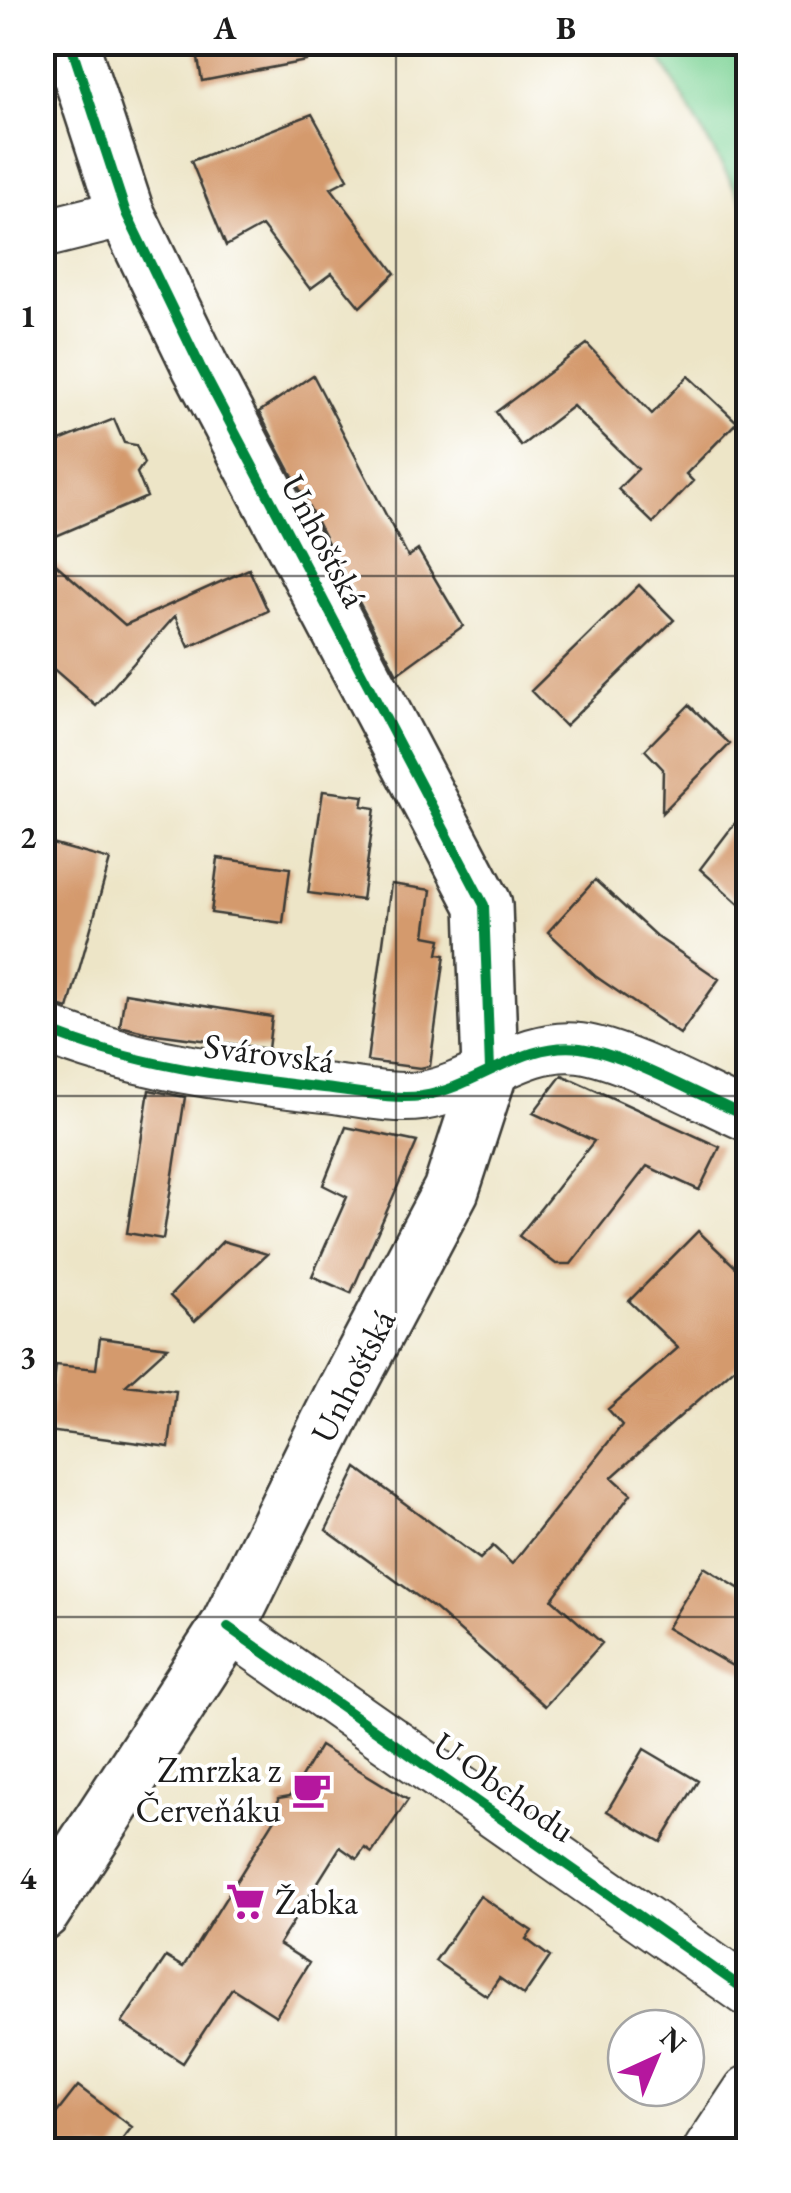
<svg xmlns="http://www.w3.org/2000/svg" width="791" height="2193" font-family="'EB Garamond',serif">
<style>
.green{fill:#7fd497;stroke:#4e785a;stroke-width:2.5}
.building{fill:#d49a6d}
.lines{fill:none;stroke-linecap:round;stroke-linejoin:round}
.minor-casing{stroke:#3b3a36;stroke-width:52}
.major-casing{stroke:#3b3a36;stroke-width:60}
.minor{stroke:#fff;stroke-width:48}
.major{stroke:#fff;stroke-width:55}
.cycleway-casing{stroke:#fff;stroke-width:16}
.cycleway{stroke:#00873e;stroke-width:10}
.grid{fill:none;stroke:#1c1c1c;stroke-width:2.5;stroke-opacity:0.55}
.labels{text-anchor:middle;stroke-width:8;stroke-linejoin:round;paint-order:stroke}
.street-label{font-size:35px;fill:#1c1c1c;stroke:#fff}
.poi-label{font-size:35px;fill:#1c1c1c;stroke:#fff;text-anchor:end}
.neatline{fill:none;stroke:#1c1c1c;stroke-width:4}
.grid-label{font-size:32px;text-anchor:middle;font-weight:bold;fill:#1c1c1c}
</style>
<rect width="100%" height="100%" fill="#fff"/>
<filter id="ink" filterUnits="userSpaceOnUse"><feTurbulence type="fractalNoise" baseFrequency=".01" numOctaves="2"/><feDisplacementMap in="SourceGraphic" scale="20" xChannelSelector="R" yChannelSelector="G"/><feConvolveMatrix kernelMatrix="1 2 1 2 8 2 1 2 1" color-interpolation-filters="sRGB"/></filter>
<filter id="wash" filterUnits="userSpaceOnUse"><feTurbulence type="fractalNoise" baseFrequency=".0048" numOctaves="4" result="noise"/><feDisplacementMap in="SourceGraphic" scale="40" xChannelSelector="R" yChannelSelector="G"/><feGaussianBlur stdDeviation="2.25" result="paint"/><feColorMatrix in="noise" values="0 0 0 0 0 0 0 0 0 0 0 0 0 0 0 0 0 1.4 0 .05"/><feComposite in="paint" operator="in"/></filter>
<g filter="url(#wash)">
<rect width="100%" height="100%" fill="#ede5c7"/>
<path class="green" d="M652,43h96v168z"/>
<g id="blocks">
<path class="building" d="M195,42h109l2,19 -104,20z
M312,114l36,65 -17,9 64,85 -35,34 -28,-34 -22,16 -48,-63 -36,20 -35,-85z
M587,344l65,70 36,-38 49,46 -51,52 7,7 -40,42 -35,-34 20,-20 -65,-63 -52,40 -25,-34z
M313,375l95,182 10,-7 45,76 -66,48 -138,-262z
M114,419l10,24 12,2 8,18 -7,10 10,24 -105,45v-94z
M42,552l83,73 124,-56 19,42 -79,36 -14,-31 -79,90 -54,-47z
M639,585l35,35 -109,106 -34,-35z
M689,705l41,39 -68,69 1,-44 -18,-19z
M323,791l41,5 -2,10 13,2 -13,92 -54,-7z
M748,806v106l-48,-43z
M52,844l58,16 -42,149 -26,-8v-126z
M218,858l72,10 -7,55 -72,-10z
M595,880l61,56 63,43 -39,55 -85,-58 -47,-44z
M391,884l40,6 -6,46 16,3 -3,15 7,1 -15,111 -10,2 -53,-7z
M125,993l147,24 -4,32 -119,-16 -29,-7z
M562,1075l158,72 -21,43 -52,-24 -76,98h-15l-37,-28 75,-95 -61,-28z
M149,1090l36,7 -22,142 -36,-6z
M346,1127l71,15 -66,151 -39,-17 35,-79 -24,-12z
M698,1231l50,48v77l-136,121 19,17 -79,105 50,44 -57,63 -110,-97 -109,-79 31,-62 123,91 13,-13 19,18 110,-139 -14,-16 70,-61 -49,-47z
M223,1241l44,13 -72,67 -25,-25z
M100,1338l68,9 -42,38 50,6 -7,56 -121,-16 8,-66 40,4z
M704,1567l44,27v81l-81,-47z
M320,1746l88,54 -36,53 -7,-5 -8,11 -17,-12 -61,97 30,19 -33,53 -44,-28 -49,75 -61,-40 44,-66 17,10 95,-153v-16l12,-2z
M644,1749l54,32 -37,61 -54,-31z
M480,1896l52,35 -6,8 24,18 -26,38 -25,-17 -12,18 -52,-35z
M78,2086l54,41 -18,23h-72v-18z"/>
</g>
</g>
<g filter="url(#ink)">
<use href="#blocks" fill-opacity="0" stroke="#3b3a36" stroke-width="2.5"/>
<g class="lines">
<defs>
<path id="minor" d="M42,234l84,-21
M42,1028c90,38 186,49 282,60 31,3 66,12 98,8 54,-8 102,-56 158,-48 46,6 124,50 168,69
M228,1627l520,365
M708,2150l40,-60"/>
<path id="major" d="M42,1912l186,-285 114,-231 109,-206 39,-120 -6,-165 -284,-539 -74,-153 -56,-171"/>
</defs>
<use href="#minor" class="minor-casing"/>
<use href="#major" class="major-casing"/>
<use href="#minor" class="minor"/>
<use href="#major" class="major"/>
<defs>
<path id="cycleway" d="M70,42l56,171 74,153 284,539 6,165
M42,1028c90,38 186,49 282,60 31,3 66,12 98,8 54,-8 102,-56 158,-48 46,6 124,50 168,69
M228,1627l520,365"/>
</defs>
<use href="#cycleway" class="cycleway-casing"/>
<use href="#cycleway" class="cycleway"/>
</g>
</g>
<path class="grid" d="M396,42v2108M42,576h706M42,1096h706M42,1617h706"/>
<defs>
<symbol id="cafe-bare" viewBox="-9 -9 18 18"><path d="M-5.5-4.5H6V0H3Q3 3.5 0 3.5H-2.5Q-5.5 3.5-5.5 0ZM3-3.2v2h1.7v-2ZM-6 4.5H4V6H-6Z" fill="#b5179e" stroke="#fff" stroke-width="2.5" paint-order="stroke"/></symbol>
<symbol id="supermarket-bare" viewBox="-9 -9 18 18"><path d="M-6-5.5h2.5l.6 2H6L4.5 2H-2.5L-4.4-4H-6ZM-1.5 3.2a1.3 1.3 0 1 0 .1 0ZM3 3.2a1.3 1.3 0 1 0 .1 0Z" fill="#b5179e" stroke="#fff" stroke-width="2.5" paint-order="stroke"/></symbol>
</defs>
<g fill-rule="evenodd">
<use href="#cafe-bare" x="284" y="1762" width="55" height="55"/>
<use href="#supermarket-bare" x="218" y="1874" width="55" height="55"/>
</g>
<g class="labels">
<g class="street-label">
<text transform="translate(324 541) rotate(62)" y="12">Unhošťská</text>
<text transform="translate(269 1053) rotate(7)" y="12">Svárovská</text>
<text transform="translate(353 1376) rotate(-63)" y="12">Unhošťská</text>
<text transform="translate(504 1787) rotate(35)" y="12">U Obchodu</text>
</g>
<g class="poi-label">
<text x="281" y="1782">Zmrzka z<tspan x="281" dy="40">Červeňáku</tspan></text>
<text x="275" y="1914" text-anchor="start">Žabka</text>
</g>
</g>
<rect width="791" height="2193" fill="none" stroke="#fff" stroke-width="110"/>
<g transform="translate(656 2058) rotate(44)"><circle r="48" fill="#ffffff" stroke="#a4a4a4" stroke-width="2.5"/>
<path d="M0-8L18 38L0 25L-18 38Z" fill="#b5179e"/>
<text y="-15" font-size="28" font-weight="bold" text-anchor="middle" fill="#1c1c1c">N</text>
</g>
<rect x="55" y="55" width="681" height="2083" class="neatline"/>
<g class="grid-label">
<text x="225" y="39">A</text>
<text x="566" y="39">B</text>
<text x="28" y="327">1</text>
<text x="28" y="848">2</text>
<text x="28" y="1368">3</text>
<text x="28" y="1889">4</text>
</g>
</svg>
